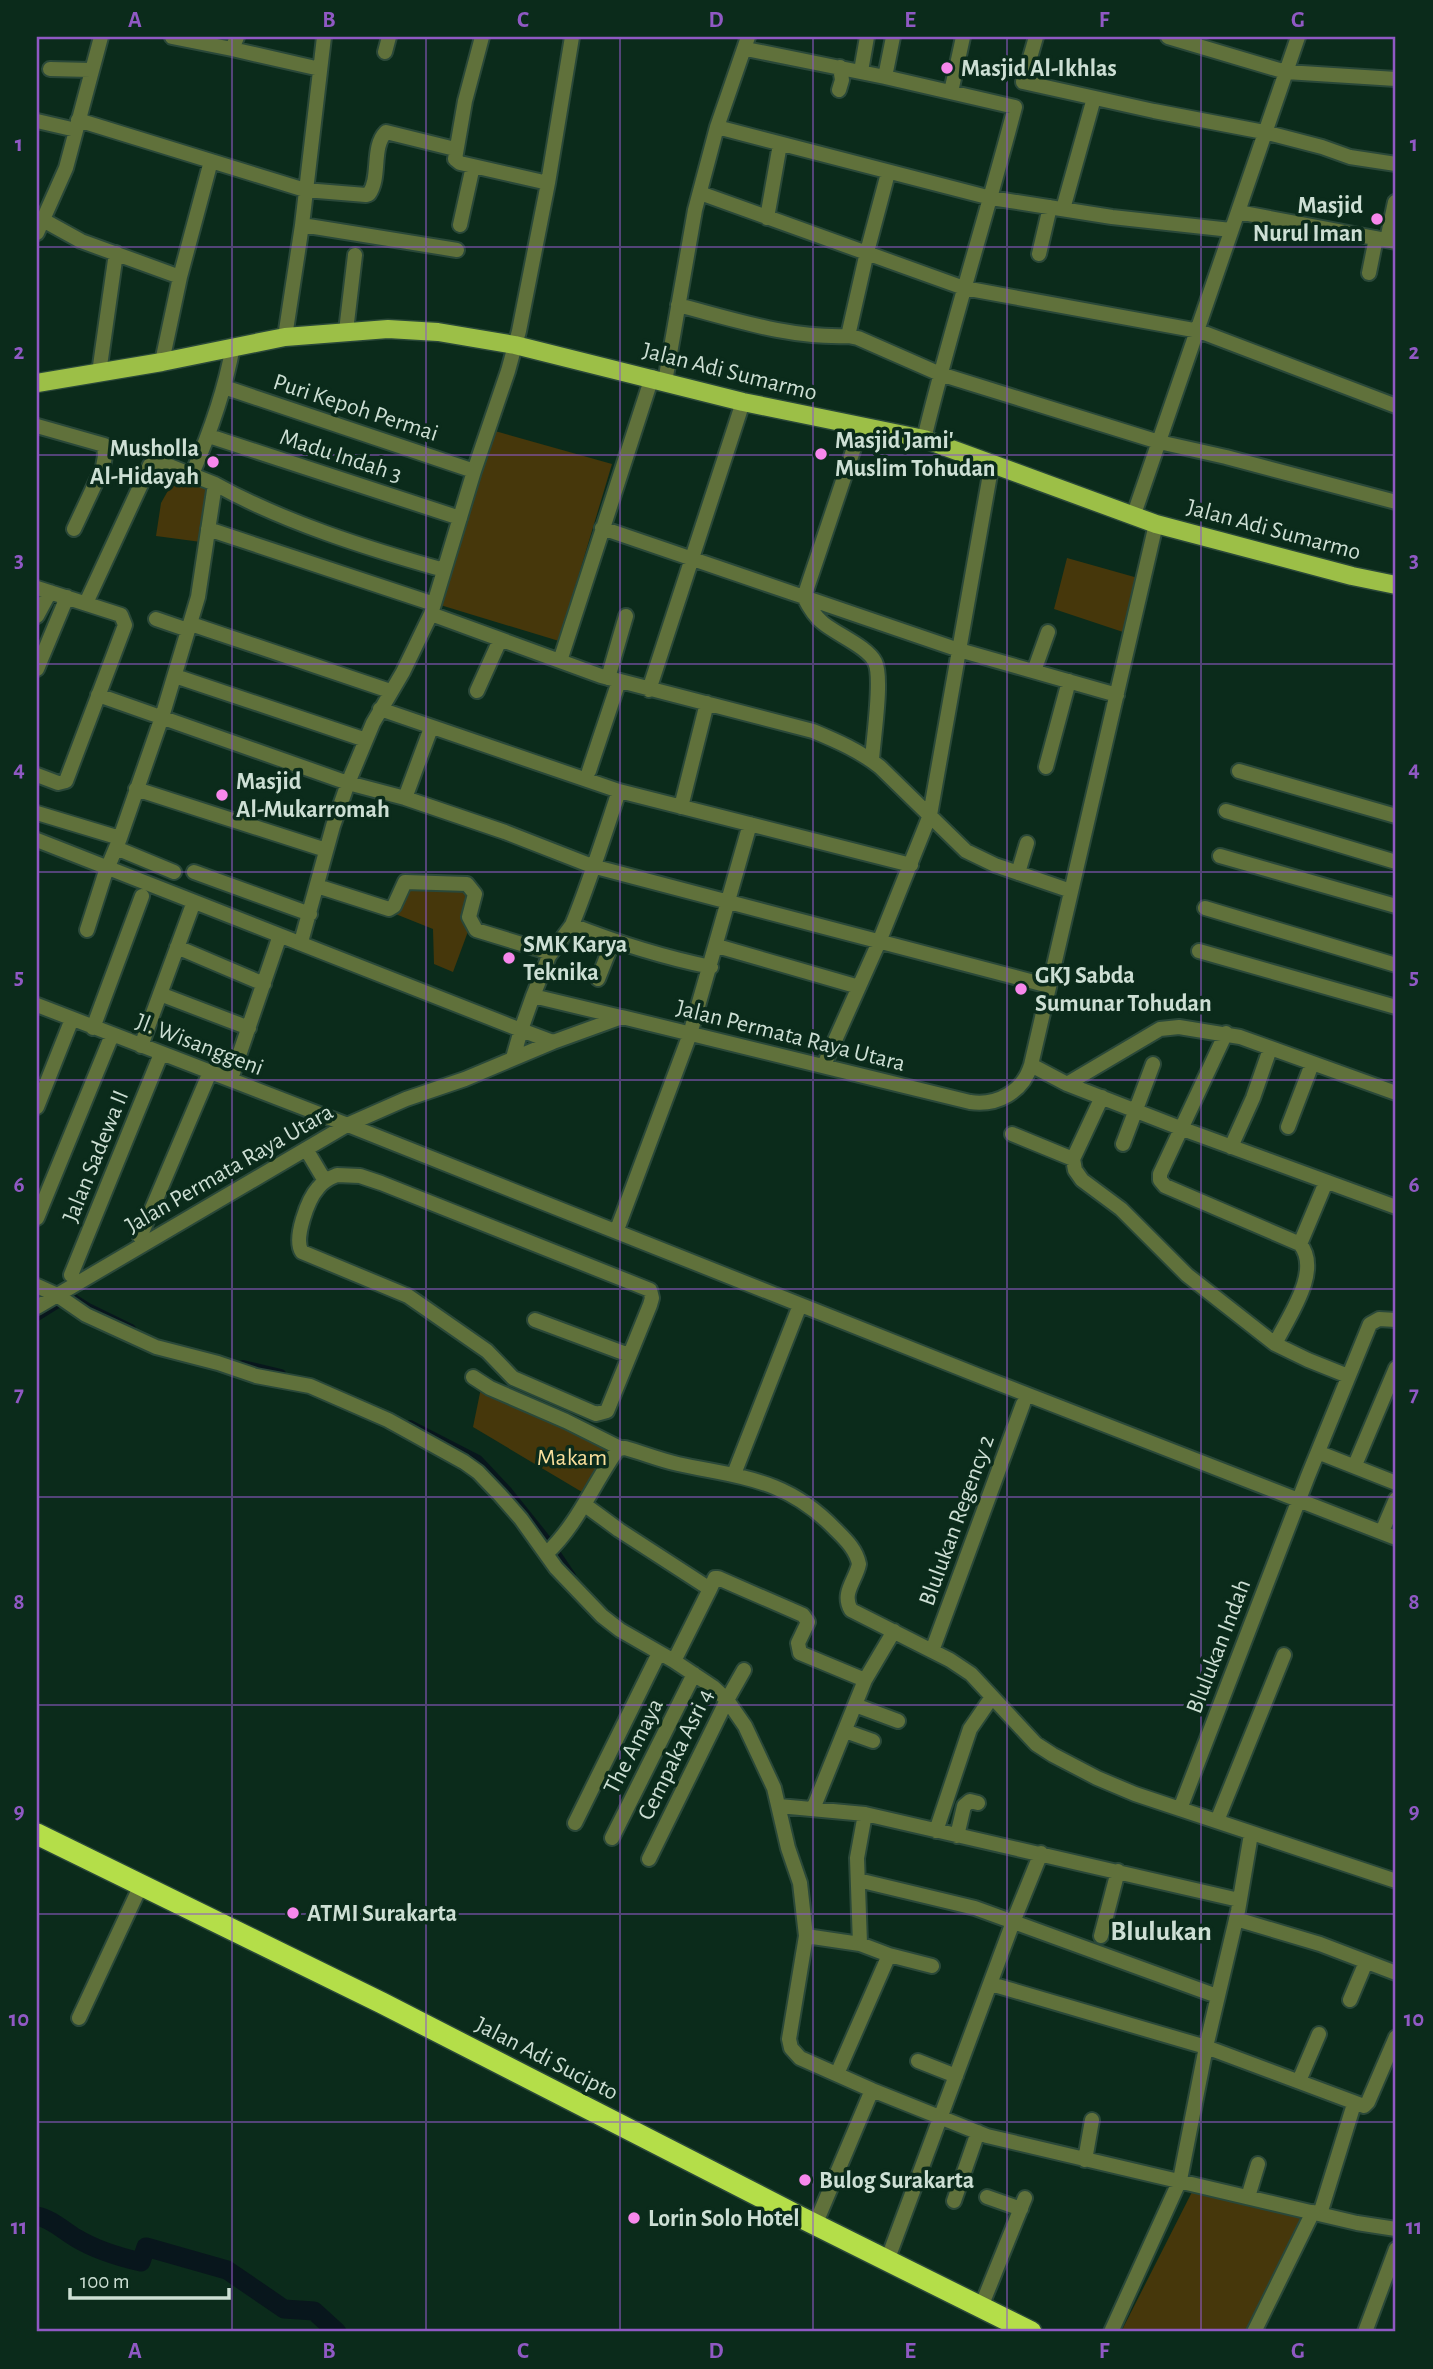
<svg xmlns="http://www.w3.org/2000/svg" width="1433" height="2369" font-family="'Alegreya Sans',sans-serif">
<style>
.green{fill:#46370b}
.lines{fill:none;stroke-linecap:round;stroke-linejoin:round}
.canal{stroke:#08161c;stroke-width:10}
.river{stroke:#08161c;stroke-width:19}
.minor-casing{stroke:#2a4839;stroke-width:18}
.major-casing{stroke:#2a4839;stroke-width:21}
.highway-casing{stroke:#2a4839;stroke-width:24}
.minor{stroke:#60713b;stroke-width:14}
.major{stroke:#9cbf47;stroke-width:18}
.highway{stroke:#b4de49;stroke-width:21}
.grid{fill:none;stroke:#9059c4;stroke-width:2;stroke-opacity:0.55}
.poi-dot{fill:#f788ec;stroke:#0b2b1b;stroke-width:2.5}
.labels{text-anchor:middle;stroke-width:7;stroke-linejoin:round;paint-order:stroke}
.poi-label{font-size:24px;font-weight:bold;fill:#cddfd4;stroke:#0b2b1b;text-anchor:start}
.street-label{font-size:24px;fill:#cddfd4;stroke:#0b2b1b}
.park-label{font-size:24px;fill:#f9df9c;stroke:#0b2b1b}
.quarter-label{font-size:28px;font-weight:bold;fill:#cddfd4;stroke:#0b2b1b}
.neatline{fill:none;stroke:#9059c4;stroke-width:2.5}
.grid-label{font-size:23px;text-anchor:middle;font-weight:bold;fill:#9059c4}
</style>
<rect width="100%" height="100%" fill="#0b2b1b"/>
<path class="green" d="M495,431l117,33 -53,177 -122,-37z
M178,473l33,11 -10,58 -45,-6 5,-33z
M1067,558l71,20 -12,55 -72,-24z
M404,885l67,4 -1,37 -17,46 -19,-8 -1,-35 -40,-16z
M481,1388l132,60 -26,47 -114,-68z
M1193,2190l110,29 -56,113h-126z"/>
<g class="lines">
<path class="canal" d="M37,1316l32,-20 19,12 43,21
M243,1365l38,9
M410,1425l68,35 30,32 40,50 23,34"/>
<path class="river" d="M37,2216c15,3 27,15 39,22 20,12 43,19 65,24l5,-15 81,23 57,39 30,2 23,21"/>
<defs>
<path id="minor" d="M172,37l60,12 5,-12
M482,37l-17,64 -10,58 5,4 88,20
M1036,37l-13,45 131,29 110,21 58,15 28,10 46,7
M1168,37l118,35 110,7
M232,49l88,20
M746,49l139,28 130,30c-29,111 -64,220 -91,332
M385,52l4,-15
M50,69l41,1
M861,71l6,-34
M885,77l8,-40
M839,90l3,-10 -2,-13
M951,92l12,-55
M78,120l227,70 61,5 3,-1c12,-17 2,-47 17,-62l69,17
M37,121l39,9
M717,127l274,71 121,19 119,13
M888,173l-21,79 -19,84 10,2 82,36 219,68 67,15 170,45
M700,193l264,95 235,43 197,75
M1063,209l31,-111
M1238,212l158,30
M767,218l13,-74
M43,220l38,21 99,36
M302,225l155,25
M460,225l13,-59
M37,233l29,-65 35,-131
M1387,240l8,-38
M1039,254l11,-47
M1369,273l7,-35
M678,305c58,15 110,33 170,31
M346,331l9,-76
M285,337l17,-112 22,-188
M162,362l18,-85 31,-116
M99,373l17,-120
M665,382l30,-172 22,-83 31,-90
M224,387l250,84
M37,426l67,19 1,11 -2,11 -29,62
M861,427l-57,170 155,53 158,45
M209,436l251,82
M192,474c18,-41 33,-84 41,-128
M215,484c68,38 154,65 229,86
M1133,517l165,-480
M602,528l202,69c5,10 10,19 19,26 13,11 45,24 52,39 8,16 -2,78 -3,98
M208,529l226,75
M37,588l84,27 4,10 -59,156 -8,2 -21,-8
M431,614l170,62 212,55c24,10 47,20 67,36l86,84 29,14 76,26
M37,616l13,-24
M156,619l32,11
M191,624l199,67
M560,661l92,-284
M37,669l30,-72
M1034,671l14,-39
M175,676l191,64
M608,678l18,-62
M649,690l94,-288
M477,691l23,-51
M98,695l250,88 57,15 100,34 87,34 457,120
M380,709l239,82 292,74
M1046,767l23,-86
M589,771l30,-90
M1239,771l157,45
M136,789l190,61
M405,798l26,-70
M681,807l26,-104
M1226,811l170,51
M37,813l83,25 42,-121 36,-120 17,-113 -58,-23 -7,4 -64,138
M37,840l484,190 12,-34 88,21
M116,848l58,24
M1220,856l176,50
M194,872l116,42
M1018,873l9,-30
M317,886l72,23 5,-3 11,-24 62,2 8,10 -6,23 7,13 75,23
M1205,908l191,57
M572,925c18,-44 32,-89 47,-134
M87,930l18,-56 15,-36
M301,942l32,-116 15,-43 25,-60 30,-51 28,-58 43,-143 34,-100 11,-40 29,-148 24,-146
M717,946l142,41
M177,947l87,37
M1199,951l197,56
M598,979l15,-38
M160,994l89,34
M533,996l16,-40 23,-31c46,18 90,32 139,42
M37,1005l316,122 624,248 419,163
M93,1028l49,-132
M1226,1033l-66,141v6l5,6 135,58c22,27 -12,73 -25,100
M141,1046l51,-139
M513,1058l8,-28 32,12
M824,1065l55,-123 51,-127 62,-352
M1031,1065l36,19 113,44 216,79
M233,1073l45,-132
M1067,1084l93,-55 19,-2 61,10 156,56
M1102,1097l-29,62 2,11 7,10 39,29 66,66 88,69 33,16 40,16
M37,1107l35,-88
M1288,1127l24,-63
M1012,1134l61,25
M1123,1144l30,-80
M1231,1147l22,-49 17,-49
M306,1149l19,32
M337,1175l23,1 21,7 269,107 2,8 -2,7 -43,106 -11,3 -83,-36 -26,-27 -79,-55 -106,-44c-9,-13 6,-53 16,-64 5,-7 11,-10 19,-13z
M37,1218l75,-183
M618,1227l72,-193 60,-210
M140,1237l70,-165
M1300,1244l26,-62
M71,1275l90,-221
M37,1286l20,9 29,20 70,32 62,16 38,13 54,10 78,34 76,42 14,10 22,23 21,24 35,49 46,48 18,14 54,31 39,26 14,13 18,26 29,62 14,60 12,35 6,53 -17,103 2,9 9,10 72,32 115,46 370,87 39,6
M37,1307l310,-182 59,-26 59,-20 88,-37 69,-25 348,85c27,4 53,-10 61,-37l125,-541
M535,1320l94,35
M473,1377l17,11 76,33 54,27
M1325,1455l71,28
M1355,1465l41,-97
M734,1474l66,-169
M585,1505l34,25 91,59 -36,72
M1384,1527l12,-28
M546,1554c32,-30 47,-70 72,-105l7,-1c18,5 35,12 53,16 64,14 108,14 157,65 10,10 21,20 24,35 -3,16 -18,29 -8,46l99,50 21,14 65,70 17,11 44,23 38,16 261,87
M710,1589l5,-11h3l85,37 5,7 -10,21 2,10 65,27
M932,1651l91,-247
M855,1705l43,16
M845,1731l28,10
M779,1806l86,8 374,86
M813,1809l52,-129 29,-49
M1180,1809l128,-333 62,-152 9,-5 17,1
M1217,1821l67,-166
M575,1823l84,-170
M936,1831l34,-102 22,-32
M957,1836l7,-30 6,-5 8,2
M612,1838l82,-164
M649,1859l78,-159 17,-30
M858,1880l117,28 242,88
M1236,1919l84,25 76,29
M806,1936l54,8 29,11 43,11
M1101,1936l17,-65
M860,1944l-3,-86 8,-44
M991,1984l215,63 158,59 4,-4 28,-65
M1350,2000l16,-38
M79,2018l62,-133
M918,2061l38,15
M837,2074l52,-119
M1299,2081l20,-47
M1085,2160l7,-40
M987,2197l34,12
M1248,2197l10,-33
M954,2201l24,-69
M1320,2214l34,-110
M815,2225l57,-135
M887,2261l126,-339 28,-69
M981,2307l44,-109
M1111,2332l69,-152 26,-133 32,-136 13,-77
M1254,2332l59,-120
M1365,2332l31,-83"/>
<path id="major" d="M37,383l125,-21 123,-25 103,-8 50,3 77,13 228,57 181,37 232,85 196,52 44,9"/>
<path id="highway" d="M37,1834l345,169 418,214 231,115"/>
</defs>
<use href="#minor" class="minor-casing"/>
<use href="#major" class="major-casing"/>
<use href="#highway" class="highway-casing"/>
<use href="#minor" class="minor"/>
<use href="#major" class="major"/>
<use href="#highway" class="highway"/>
</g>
<path class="grid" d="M232,37v2295M426,37v2295M620,37v2295M813,37v2295M1007,37v2295M1201,37v2295M37,247h1359M37,455h1359M37,664h1359M37,872h1359M37,1080h1359M37,1289h1359M37,1497h1359M37,1705h1359M37,1914h1359M37,2122h1359"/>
<g class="poi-dot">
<circle cx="947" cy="68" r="7"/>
<circle cx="1377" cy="219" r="7"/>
<circle cx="821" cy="454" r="7"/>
<circle cx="213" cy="462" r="7"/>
<circle cx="222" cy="795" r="7"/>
<circle cx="509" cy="958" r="7"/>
<circle cx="1021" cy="989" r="7"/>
<circle cx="293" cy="1913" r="7"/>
<circle cx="805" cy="2180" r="7"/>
<circle cx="634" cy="2218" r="7"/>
</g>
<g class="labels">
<g class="poi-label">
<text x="961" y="76">Masjid Al-Ikhlas</text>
<text x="1363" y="213" text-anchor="end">Masjid<tspan x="1363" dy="28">Nurul Iman</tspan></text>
<text x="835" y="448">Masjid Jami'<tspan x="835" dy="28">Muslim Tohudan</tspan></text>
<text x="199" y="456" text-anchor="end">Musholla<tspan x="199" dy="28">Al-Hidayah</tspan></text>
<text x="236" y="789">Masjid<tspan x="236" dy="28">Al-Mukarromah</tspan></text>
<text x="523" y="952">SMK Karya<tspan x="523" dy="28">Teknika</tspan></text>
<text x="1035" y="983">GKJ Sabda<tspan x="1035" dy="28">Sumunar Tohudan</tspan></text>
<text x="307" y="1921">ATMI Surakarta</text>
<text x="819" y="2188">Bulog Surakarta</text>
<text x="648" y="2226">Lorin Solo Hotel</text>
</g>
<g class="street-label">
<text transform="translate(730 371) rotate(14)" y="8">Jalan Adi Sumarmo</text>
<text transform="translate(356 407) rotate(18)" y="8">Puri Kepoh Permai</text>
<text transform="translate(341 455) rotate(18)" y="8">Madu Indah 3</text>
<text transform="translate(1274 529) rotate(15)" y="8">Jalan Adi Sumarmo</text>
<text transform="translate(791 1035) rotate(14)" y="8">Jalan Permata Raya Utara</text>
<text transform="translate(200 1044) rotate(21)" y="8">Jl. Wisanggeni</text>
<text transform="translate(95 1156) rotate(-68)" y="8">Jalan Sadewa II</text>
<text transform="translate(229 1168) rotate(-30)" y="8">Jalan Permata Raya Utara</text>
<text transform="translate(956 1520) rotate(-70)" y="8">Blulukan Regency 2</text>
<text transform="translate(1218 1646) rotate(-69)" y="8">Blulukan Indah</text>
<text transform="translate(633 1746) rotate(-63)" y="8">The Amaya</text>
<text transform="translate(675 1754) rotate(-64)" y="8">Cempaka Asri 4</text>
<text transform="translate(547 2058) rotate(27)" y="8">Jalan Adi Sucipto</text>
</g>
<g class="park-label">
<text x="572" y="1465">Makam</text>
</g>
<g class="quarter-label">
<text x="1161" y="1940">Blulukan</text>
</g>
</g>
<rect width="1433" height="2369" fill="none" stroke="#0b2b1b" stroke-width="77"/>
<path d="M70 2288v10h159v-10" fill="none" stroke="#cddfd4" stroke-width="3.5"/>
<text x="80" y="2288" font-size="21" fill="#cddfd4" stroke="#0b2b1b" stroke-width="5" paint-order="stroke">100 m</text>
<rect x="38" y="38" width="1356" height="2292" class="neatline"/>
<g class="grid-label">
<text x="135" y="27">A</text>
<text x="329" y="27">B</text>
<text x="523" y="27">C</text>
<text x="716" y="27">D</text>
<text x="910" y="27">E</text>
<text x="1104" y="27">F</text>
<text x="1298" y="27">G</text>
<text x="19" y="151">1</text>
<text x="1414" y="151">1</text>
<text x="19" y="359">2</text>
<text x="1414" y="359">2</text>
<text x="19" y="567">3</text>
<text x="1414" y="567">3</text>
<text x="19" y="776">4</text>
<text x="1414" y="776">4</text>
<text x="19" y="984">5</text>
<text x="1414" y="984">5</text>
<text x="19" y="1192">6</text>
<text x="1414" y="1192">6</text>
<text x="19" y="1401">7</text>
<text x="1414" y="1401">7</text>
<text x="19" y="1609">8</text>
<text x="1414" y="1609">8</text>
<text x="19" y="1818">9</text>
<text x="1414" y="1818">9</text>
<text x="19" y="2026">10</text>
<text x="1414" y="2026">10</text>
<text x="19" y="2234">11</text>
<text x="1414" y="2234">11</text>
<text x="135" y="2358">A</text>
<text x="329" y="2358">B</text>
<text x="523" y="2358">C</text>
<text x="716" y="2358">D</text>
<text x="910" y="2358">E</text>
<text x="1104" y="2358">F</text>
<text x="1298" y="2358">G</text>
</g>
</svg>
